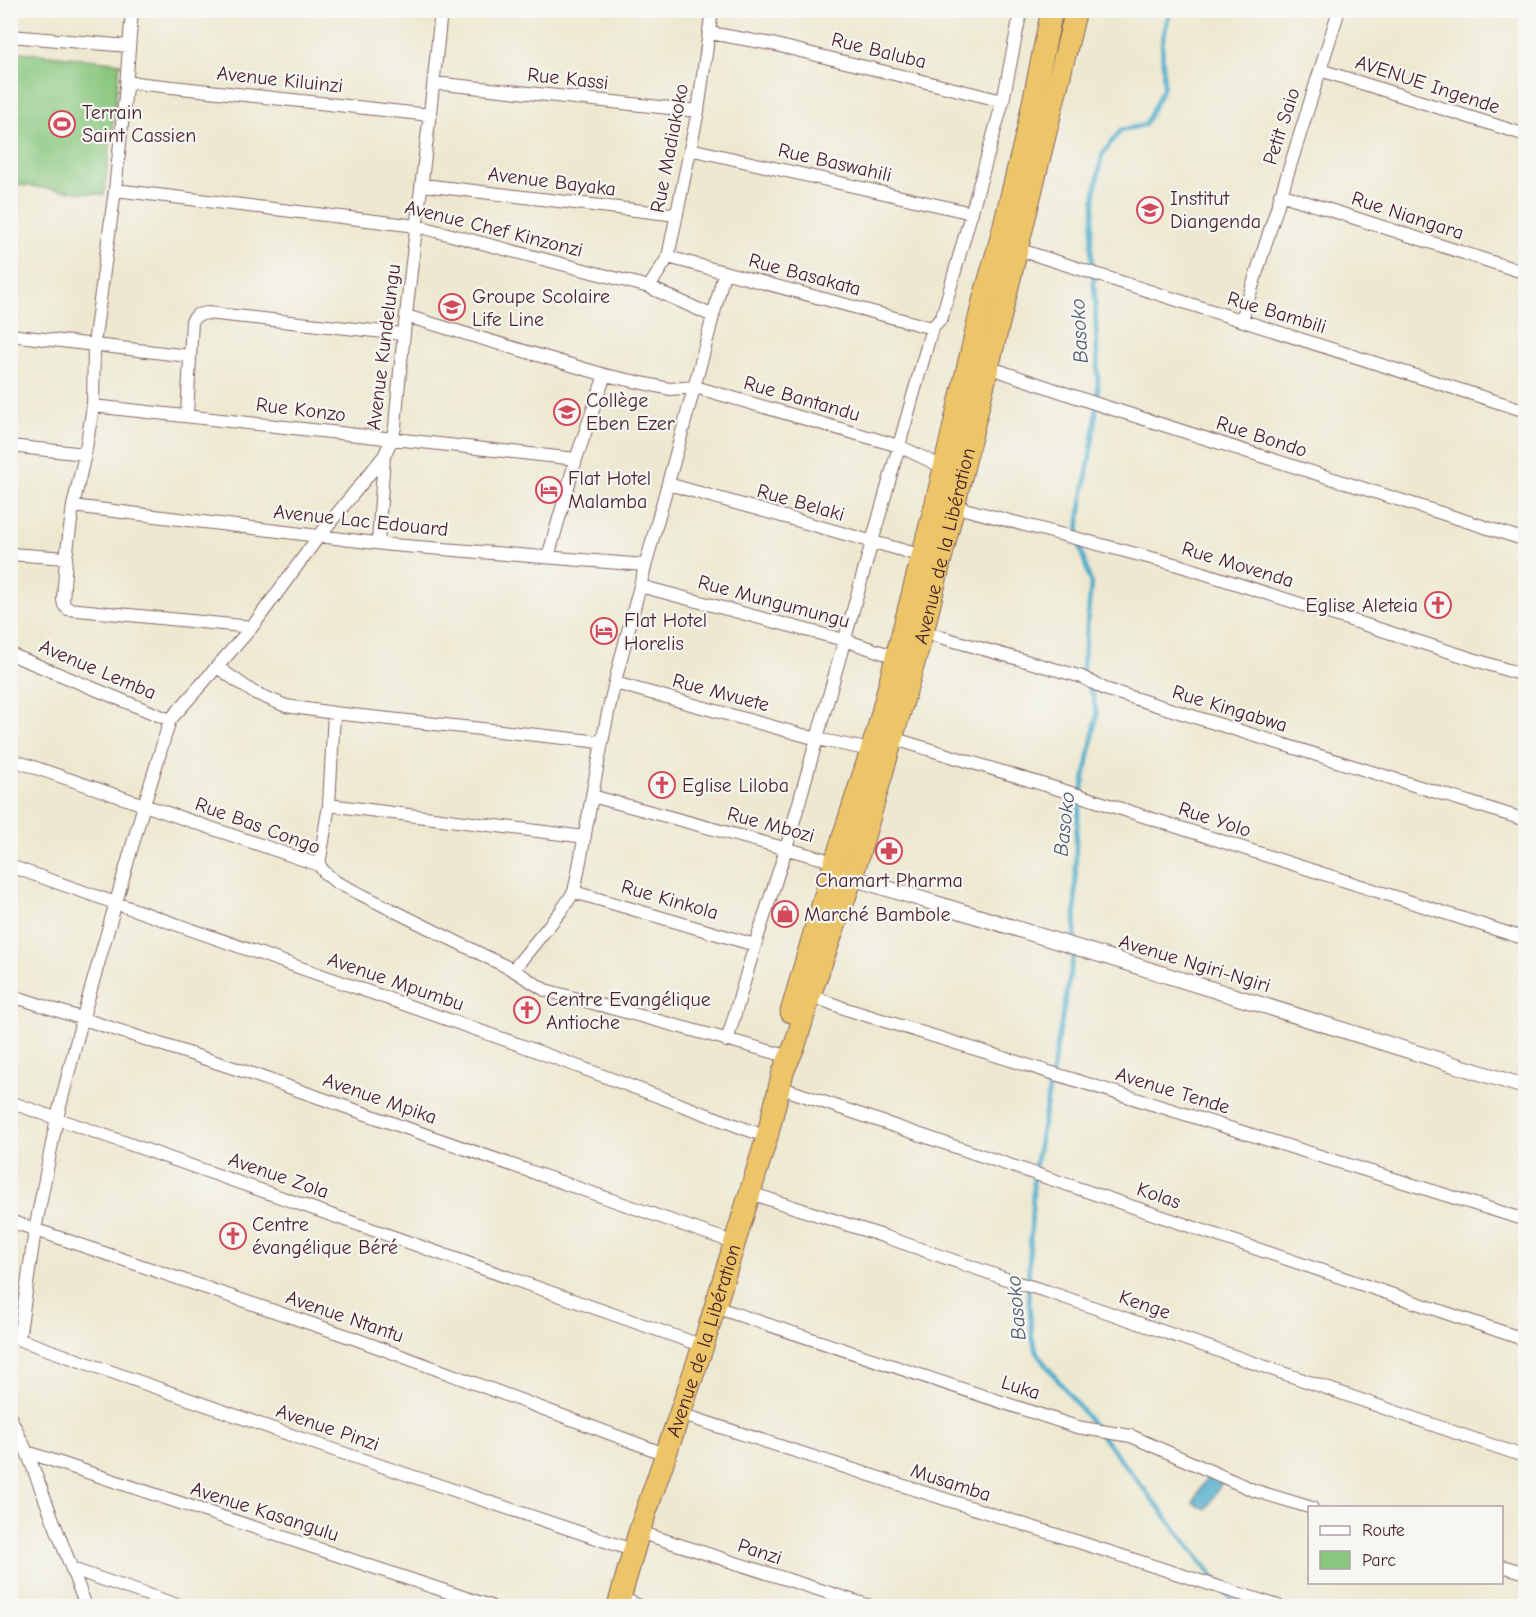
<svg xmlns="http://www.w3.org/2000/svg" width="1536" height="1617" font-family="'Comic Neue',sans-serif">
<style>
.green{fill:#88c77e;stroke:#697354;stroke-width:1.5}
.water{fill:#4babca;stroke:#4a657a;stroke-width:1.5}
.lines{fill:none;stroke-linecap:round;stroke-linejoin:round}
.stream{stroke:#4babca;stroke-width:4.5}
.minor-casing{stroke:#836564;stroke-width:14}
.tertiary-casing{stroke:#836564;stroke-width:17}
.trunk-casing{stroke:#836564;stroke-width:23}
.minor{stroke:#fff;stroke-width:12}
.tertiary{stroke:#fff;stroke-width:15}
.trunk{stroke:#ecc569;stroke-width:21}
.labels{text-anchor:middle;stroke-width:4.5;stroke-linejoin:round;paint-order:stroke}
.street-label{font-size:20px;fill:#4a1f2b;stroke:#f6f6f2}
.poi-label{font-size:20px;fill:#4a1f2b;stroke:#f6f6f2;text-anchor:start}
.water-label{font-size:21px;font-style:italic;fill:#4a576b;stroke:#f6f6f2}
</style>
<rect width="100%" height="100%" fill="#f6f6f2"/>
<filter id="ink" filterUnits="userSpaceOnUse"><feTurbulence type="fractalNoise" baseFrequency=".0167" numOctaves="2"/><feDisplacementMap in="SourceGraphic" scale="12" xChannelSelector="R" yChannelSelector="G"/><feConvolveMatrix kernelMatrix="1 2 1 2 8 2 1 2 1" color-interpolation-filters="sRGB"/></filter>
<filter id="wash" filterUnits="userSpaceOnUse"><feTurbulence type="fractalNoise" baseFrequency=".008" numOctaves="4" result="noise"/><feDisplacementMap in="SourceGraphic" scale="24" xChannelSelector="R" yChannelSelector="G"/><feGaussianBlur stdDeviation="1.35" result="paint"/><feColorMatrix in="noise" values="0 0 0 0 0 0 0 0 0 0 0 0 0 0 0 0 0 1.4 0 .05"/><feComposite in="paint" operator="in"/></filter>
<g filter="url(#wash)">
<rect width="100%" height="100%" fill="#ede8cf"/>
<path class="green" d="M11,51l109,12 -16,132 -93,-11z"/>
<path class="water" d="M1208,1475l14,7 -16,28 -13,-7z"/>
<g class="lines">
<path class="stream" d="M1082,676l9,-92 -13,-44 1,-19 16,-96 3,-40 -3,-86 -4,-52 4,-55 7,-37 19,-25 24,-5 19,-39 -2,-43 8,-33
M1086,684l7,11 4,20 -16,81 -5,38 -1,113 -41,226 -6,113 4,52 6,17 181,229
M1226,1593l12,13"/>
</g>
</g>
<g filter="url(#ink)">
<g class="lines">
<defs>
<path id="minor" d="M132,10l-6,77 -11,103 -21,154 -1,62 -8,48 -12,52 -7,52 -3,42 1,5 4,4 184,18
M710,33l62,11 231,57
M10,36l119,10
M1320,70l206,65
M126,82l304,33
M434,83l264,28
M690,149l282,64
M423,185l254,30
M115,190l302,36 232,61 64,29
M1280,194l246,79
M1017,249l509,162
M668,257l264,71
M649,287l19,-30 30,-146 14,-101
M406,316l199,59 -29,84 -28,98
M1238,319l5,-3 96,-306
M10,335l179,21
M988,367l109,37 429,136
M605,375l65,14 25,-2 204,59 46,22
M93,406l483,53
M187,415l5,-94 5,-6 10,-2 195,21
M10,446l75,8
M668,484l255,72
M949,505l229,60 348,111
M73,506l319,39 253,20
M378,543l6,-87
M10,554l56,4
M640,586l204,54 52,17
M923,632l159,45 23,12 421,131
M10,654l160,66
M217,667l36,25 33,14 48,7 267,29
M615,683l202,56 54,11
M892,738l189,58 445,143
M10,759l309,106 6,8 11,9 177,88 32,20 246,67
M592,796l243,66
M329,805l256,32
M319,865l10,-60 5,-92
M10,866l513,180 244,91
M574,892l181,53
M513,970l48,-59 13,-19c14,-69 24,-138 40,-206 34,-138 76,-275 110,-413
M10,995l239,78 486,170
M810,995l36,14 680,211
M727,1041l28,-96 31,-96 146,-521 10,-11 61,-216 18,-91
M779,1087l747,253
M10,1102l693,244
M750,1193l136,44 129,45 31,9 480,166
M10,1221l343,117 312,116
M715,1307l362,120 54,9 122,54 59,18
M12,1337l316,111 307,103
M19,1339l16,-109 22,-112 25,-98 62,-215 26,-85 82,-93 67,-91 65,-80 8,-17 3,-12c11,-139 33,-277 46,-417
M680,1414l598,192
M10,1417l17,35 59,154
M27,1452l463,154
M639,1532l231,74
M1502,1566l24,7
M72,1569l108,37
M621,1598l19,8"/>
<path id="tertiary" d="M844,875l682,212"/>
<g id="trunk">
<path d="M791,1012l41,-141 45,-139 19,-75 40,-155 47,-201 16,-56 28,-114 25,-121"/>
<path id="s1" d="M618,1606l21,-74 64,-186 64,-209 16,-65 12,-27 15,-50 42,-117 71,-246 153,-622"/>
</g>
</defs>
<use href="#minor" class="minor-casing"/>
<use href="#tertiary" class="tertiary-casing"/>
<use href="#trunk" class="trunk-casing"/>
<use href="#minor" class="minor"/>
<use href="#tertiary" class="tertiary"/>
<use href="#trunk" class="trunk"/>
</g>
</g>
<defs>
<symbol id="stadium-ring" viewBox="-11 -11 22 22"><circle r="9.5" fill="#f6f6f2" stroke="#d1495b" stroke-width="1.5"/><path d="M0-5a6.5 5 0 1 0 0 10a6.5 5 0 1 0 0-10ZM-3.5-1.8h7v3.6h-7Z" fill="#d1495b"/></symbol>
<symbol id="school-ring" viewBox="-11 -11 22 22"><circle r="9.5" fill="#f6f6f2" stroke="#d1495b" stroke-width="1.5"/><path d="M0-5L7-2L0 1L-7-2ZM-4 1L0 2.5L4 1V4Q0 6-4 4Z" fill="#d1495b"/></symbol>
<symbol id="hotel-ring" viewBox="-11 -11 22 22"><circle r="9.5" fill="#f6f6f2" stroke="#d1495b" stroke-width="1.5"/><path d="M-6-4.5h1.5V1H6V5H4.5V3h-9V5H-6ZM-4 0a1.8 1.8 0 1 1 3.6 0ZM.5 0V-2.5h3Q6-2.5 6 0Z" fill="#d1495b"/></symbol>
<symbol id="church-ring" viewBox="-11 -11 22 22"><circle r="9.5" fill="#f6f6f2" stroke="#d1495b" stroke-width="1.5"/><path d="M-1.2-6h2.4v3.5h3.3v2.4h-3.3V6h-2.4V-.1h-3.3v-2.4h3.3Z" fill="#d1495b"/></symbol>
<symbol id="pharmacy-ring" viewBox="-11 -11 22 22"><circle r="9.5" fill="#f6f6f2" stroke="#d1495b" stroke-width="1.5"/><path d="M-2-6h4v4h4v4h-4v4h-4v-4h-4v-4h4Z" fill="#d1495b"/></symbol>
<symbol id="shop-ring" viewBox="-11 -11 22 22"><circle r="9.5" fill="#f6f6f2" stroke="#d1495b" stroke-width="1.5"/><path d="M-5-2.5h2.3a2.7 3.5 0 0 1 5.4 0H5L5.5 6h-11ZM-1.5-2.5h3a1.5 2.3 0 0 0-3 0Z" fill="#d1495b"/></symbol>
</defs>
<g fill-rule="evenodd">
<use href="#stadium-ring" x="47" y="109" width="30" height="30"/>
<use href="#school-ring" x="1135" y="195" width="30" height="30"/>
<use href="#school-ring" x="437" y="292" width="30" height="30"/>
<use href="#school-ring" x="552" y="397" width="30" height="30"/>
<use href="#hotel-ring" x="534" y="475" width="30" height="30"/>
<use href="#church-ring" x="1423" y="590" width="30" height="30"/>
<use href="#hotel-ring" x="589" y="616" width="30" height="30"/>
<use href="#church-ring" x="647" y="770" width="30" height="30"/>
<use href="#pharmacy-ring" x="874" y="836" width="30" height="30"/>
<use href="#shop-ring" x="770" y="899" width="30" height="30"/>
<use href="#church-ring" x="512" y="995" width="30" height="30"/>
<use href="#church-ring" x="218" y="1221" width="30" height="30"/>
</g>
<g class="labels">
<g class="street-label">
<text transform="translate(879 50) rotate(14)" y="7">Rue Baluba</text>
<text transform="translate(568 78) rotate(6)" y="7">Rue Kassi</text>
<text transform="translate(280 79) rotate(6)" y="7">Avenue Kiluinzi</text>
<text transform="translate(1428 84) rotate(18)" y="7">AVENUE Ingende</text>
<text transform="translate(1281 126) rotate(-72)" y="7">Petit Saio</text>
<text transform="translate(669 148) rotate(-79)" y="7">Rue Madiakoko</text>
<text transform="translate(835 162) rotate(13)" y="7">Rue Baswahili</text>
<text transform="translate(552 181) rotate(7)" y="7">Avenue Bayaka</text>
<text transform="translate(1408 215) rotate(18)" y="7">Rue Niangara</text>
<text transform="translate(494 228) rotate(14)" y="7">Avenue Chef Kinzonzi</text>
<text transform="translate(805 274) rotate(15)" y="7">Rue Basakata</text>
<text transform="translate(1277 312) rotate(17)" y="7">Rue Bambili</text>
<text transform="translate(383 347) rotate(-83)" y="7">Avenue Kundelungu</text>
<text transform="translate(802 398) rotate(16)" y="7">Rue Bantandu</text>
<text transform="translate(301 409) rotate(7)" y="7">Rue Konzo</text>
<text transform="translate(1262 436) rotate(18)" y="7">Rue Bondo</text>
<text transform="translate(801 502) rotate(16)" y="7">Rue Belaki</text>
<text transform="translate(361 520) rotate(6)" y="7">Avenue Lac Edouard</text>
<text dy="7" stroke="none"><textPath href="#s1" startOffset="1110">Avenue de la Libération</textPath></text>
<text transform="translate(1238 564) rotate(17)" y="7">Rue Movenda</text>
<text transform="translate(774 601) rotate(15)" y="7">Rue Mungumungu</text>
<text transform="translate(98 669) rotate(23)" y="7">Avenue Lemba</text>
<text transform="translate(721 692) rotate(15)" y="7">Rue Mvuete</text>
<text transform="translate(1230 708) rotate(17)" y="7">Rue Kingabwa</text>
<text transform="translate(1215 819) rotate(18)" y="7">Rue Yolo</text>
<text transform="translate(771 824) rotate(15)" y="7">Rue Mbozi</text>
<text transform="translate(258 825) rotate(20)" y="7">Rue Bas Congo</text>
<text transform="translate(670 899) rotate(16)" y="7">Rue Kinkola</text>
<text transform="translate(1195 963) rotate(17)" y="7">Avenue Ngiri-Ngiri</text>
<text transform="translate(396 981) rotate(19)" y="7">Avenue Mpumbu</text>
<text transform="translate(1173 1090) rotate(17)" y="7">Avenue Tende</text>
<text transform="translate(380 1098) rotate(19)" y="7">Avenue Mpika</text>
<text transform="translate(279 1175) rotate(19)" y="7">Avenue Zola</text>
<text transform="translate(1159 1195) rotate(19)" y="7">Kolas</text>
<text transform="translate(1145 1304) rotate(19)" y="7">Kenge</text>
<text transform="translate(345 1316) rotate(19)" y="7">Avenue Ntantu</text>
<text dy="7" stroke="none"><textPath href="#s1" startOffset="279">Avenue de la Libération</textPath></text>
<text transform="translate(1021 1387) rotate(18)" y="7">Luka</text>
<text transform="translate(328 1427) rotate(19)" y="7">Avenue Pinzi</text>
<text transform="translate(951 1482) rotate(18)" y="7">Musamba</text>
<text transform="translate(265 1511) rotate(18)" y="7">Avenue Kasangulu</text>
<text transform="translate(760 1551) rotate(18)" y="7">Panzi</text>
</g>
<g class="poi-label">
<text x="82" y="119">Terrain<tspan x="82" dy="23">Saint Cassien</tspan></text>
<text x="1170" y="205">Institut<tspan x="1170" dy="23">Diangenda</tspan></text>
<text x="472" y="303">Groupe Scolaire<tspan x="472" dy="23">Life Line</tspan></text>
<text x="586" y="407">Collège<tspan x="586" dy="23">Eben Ezer</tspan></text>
<text x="568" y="485">Flat Hotel<tspan x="568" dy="23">Malamba</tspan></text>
<text x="1418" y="612" text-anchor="end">Eglise Aleteia</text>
<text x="624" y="627">Flat Hotel<tspan x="624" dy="23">Horelis</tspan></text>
<text x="682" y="792">Eglise Liloba</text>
<text x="889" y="887" text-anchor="middle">Chamart Pharma</text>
<text x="804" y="921">Marché Bambole</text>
<text x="546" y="1006">Centre Evangélique<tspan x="546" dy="23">Antioche</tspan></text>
<text x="252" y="1231">Centre<tspan x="252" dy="23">évangélique Béré</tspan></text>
</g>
<g class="water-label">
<text transform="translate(1079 331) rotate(-93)" y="7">Basoko</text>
<text transform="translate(1064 824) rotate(-84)" y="7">Basoko</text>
<text transform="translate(1016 1308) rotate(-95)" y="7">Basoko</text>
</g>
</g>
<rect width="1536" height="1617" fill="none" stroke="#f6f6f2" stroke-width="36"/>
<rect x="1308" y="1506" width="195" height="78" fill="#f6f6f2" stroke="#b1a0a2" stroke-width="1.5"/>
<rect x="1320" y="1526" width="30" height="9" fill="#ffffff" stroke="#b1a0a2" stroke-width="1.5"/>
<text x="1362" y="1536" font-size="18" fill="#4a1f2b">Route</text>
<rect x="1320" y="1551" width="30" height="18" fill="#88c77e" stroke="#b1a0a2" stroke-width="1.5"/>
<text x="1362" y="1566" font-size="18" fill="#4a1f2b">Parc</text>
</svg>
